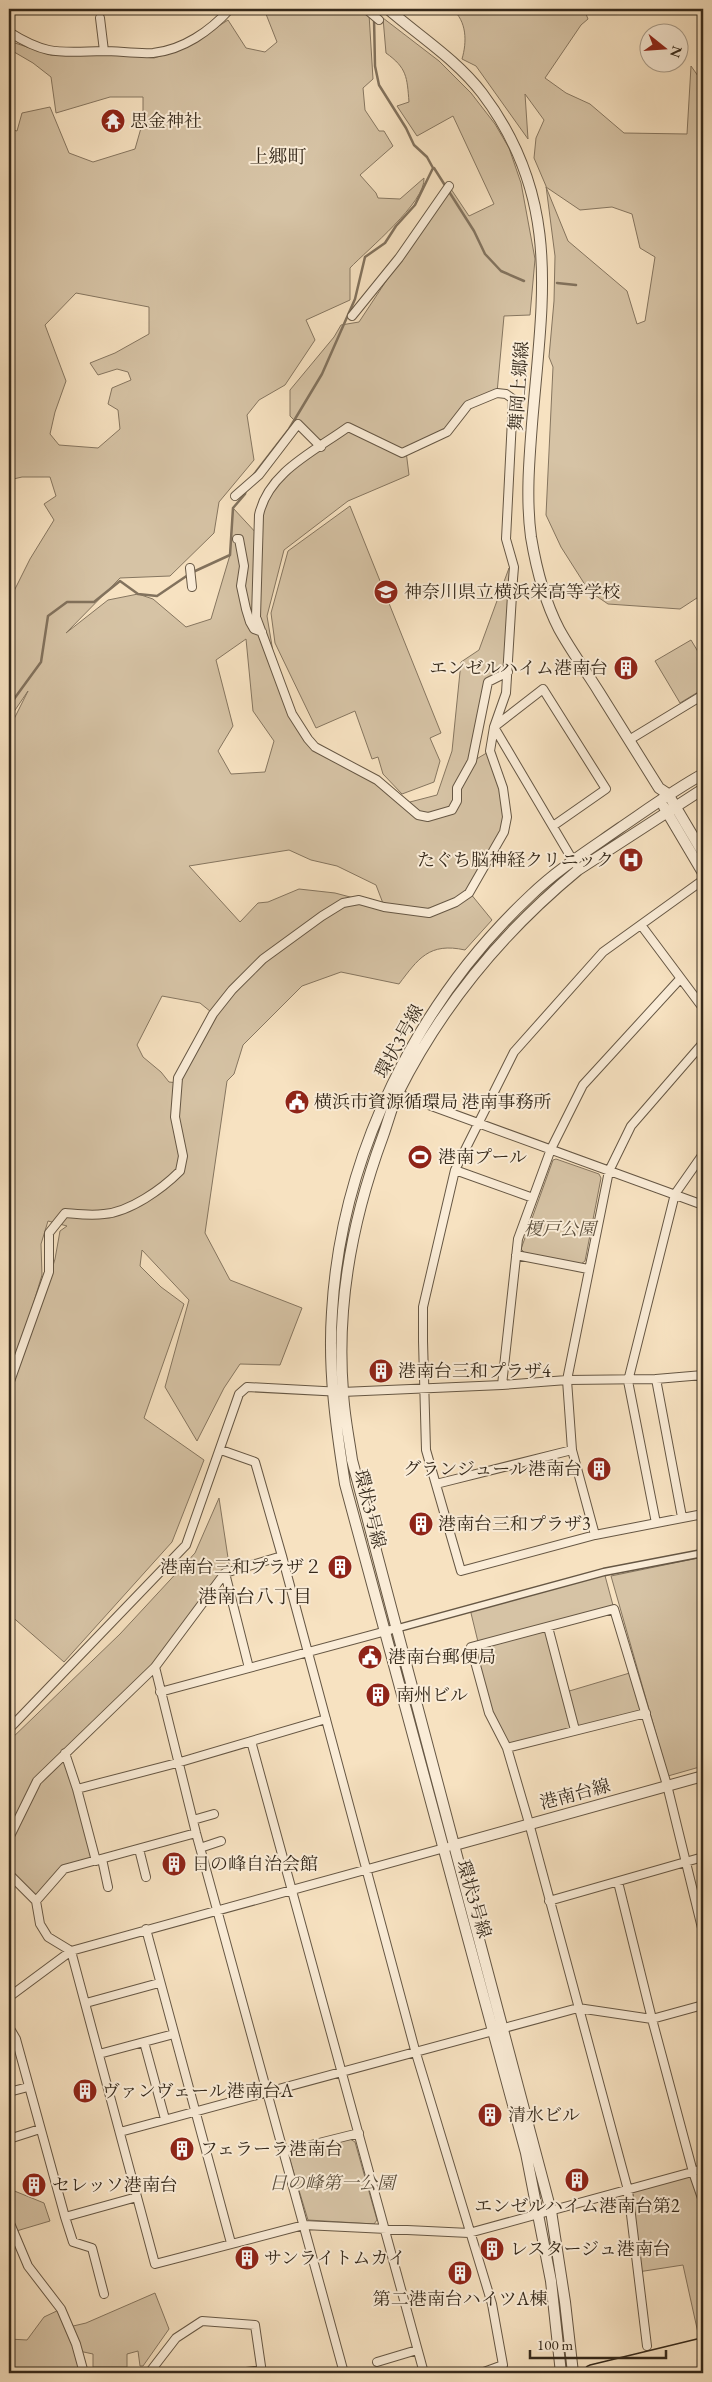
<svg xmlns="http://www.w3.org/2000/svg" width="712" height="2382" font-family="'EB Garamond','Noto Serif JP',serif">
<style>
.green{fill:#d6c3a5;stroke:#867660;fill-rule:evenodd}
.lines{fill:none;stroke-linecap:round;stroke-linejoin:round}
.stream{stroke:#82725d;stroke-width:2.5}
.pedestrian-casing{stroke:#665744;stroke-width:9}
.minor-casing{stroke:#665744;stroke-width:10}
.tertiary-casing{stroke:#665744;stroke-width:12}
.motorway-casing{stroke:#35291b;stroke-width:18}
.pedestrian{stroke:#faecd7;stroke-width:6}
.minor{stroke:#faecd7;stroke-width:8}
.tertiary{stroke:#faecd7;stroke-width:10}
.motorway{stroke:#f7e2c1;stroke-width:15}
.labels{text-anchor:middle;stroke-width:4;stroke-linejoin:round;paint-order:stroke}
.poi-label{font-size:18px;fill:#35291b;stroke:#faecd7;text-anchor:start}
.street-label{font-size:18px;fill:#35291b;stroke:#faecd7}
.park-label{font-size:18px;font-style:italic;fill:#5d503e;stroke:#faecd7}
.neighbourhood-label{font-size:19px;fill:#35291b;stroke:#faecd7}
</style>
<rect width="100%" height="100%" fill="#f7e2c1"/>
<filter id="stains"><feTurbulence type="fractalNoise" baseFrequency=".004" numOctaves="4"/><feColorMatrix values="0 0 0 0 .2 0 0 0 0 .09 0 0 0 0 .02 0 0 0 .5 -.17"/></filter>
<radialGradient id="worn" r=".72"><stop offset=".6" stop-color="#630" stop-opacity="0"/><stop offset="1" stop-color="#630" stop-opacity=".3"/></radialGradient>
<path class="green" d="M264,9h99l6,5 4,65 -10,9 2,22 14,21h5l9,15 -33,29 16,18 2,5 22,1 24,-21c2,24 -57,72 -74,90v32l-44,20 9,20 -30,45 -26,15 -12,15 7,45 -35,42 -5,31 -44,43 -50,2 -54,55 42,-33 30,-6 15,5 33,28 25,-8 19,-64 3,-47 25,27 1,-20 20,-39 42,-29 -31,-31v-26l44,-53 7,-12 18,-3 90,-136 20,30 25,-12 -41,-88 -36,20 -20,-30 12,-4c-2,-25 -2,-34 -23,-49l-3,-35 56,43 32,32 24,31 14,24 12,35 14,76 -5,56 -26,1 -7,77 -29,12 -21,27 -41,19 3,24 -61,26 -64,49 -17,66 6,36 -10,-20 29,89 21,24 58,32 44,35 -5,-10 27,-7 15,-44 9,-89 18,-12 30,-82 4,11 -5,95 -20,8 -15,79 17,-10 13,37 1,44 -34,61 22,27 -27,30c-36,-8 -47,9 -66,34l-58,-12 -39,14 -59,59 -9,29 -7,7 -22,152 25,47 72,28 -22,57 -40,-1 -16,24 -27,53 -32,-54 24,-87 -47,-50 -2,16 21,21 23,17 -40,114 60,42 -32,82 -108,120 -55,-48v-225l35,-93 11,-37 5,-28 7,-5 -19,-5 -7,23 1,31 -33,109v-655l19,-38 -19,28v-118l21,-42 24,-39 -10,-16 12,-8 -6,-19h-28l-13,3v-351l8,2 5,-18 28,-6 19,46 24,9 42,-13 8,-28v-24h-33l-54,16 -5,-36 -18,-14 -24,-14v-8l42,14h74l29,3 31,-10 43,-28 18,28 19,4 12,-10zM76,293l73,14v27l-34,19 -25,10 8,12 19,-6 11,3 3,8 -19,8 -4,16 10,6 2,19 -22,19 -39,-3 -9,-11 5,-22 11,-31 -21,-56zM246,639l7,72 21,30 -9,31 -34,2 -13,-23 15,-25 -17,-66zM289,850l22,10 26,6 39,19 8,21 -49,-13 -36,-4 -31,13 -10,1 -18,19 -51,-56zM162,996l38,7 16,13 -37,67 -10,-1 -8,-10 -18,-15 -6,-12z
M452,9h132l4,10 -7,6 -36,53 21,15 24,11 34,29 63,1 4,-68 12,17v511l-23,15 -72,-5 -19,-13 -28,-44 -15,-32 7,-148 -4,-10 5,-56 1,-45 -9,-70 -12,-28 2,-20 8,-18 -19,-26 3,45 -52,-73 -14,-7c5,-17 5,-38 -10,-50zM546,187l34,23 32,-3 20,7 8,34 15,9 -10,64 -8,3 -10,-33 -59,-50z
M350,506l91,227 -11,5 10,23 -6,21 -32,12 -19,-20 -5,-17 -6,2 -17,-48 -39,17 -41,-85 -4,-30 17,-62z
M691,640l12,20v29l-23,14 -25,-42z
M556,1159l43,15 2,4 -16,83 -4,3 -56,-11 -4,-4 32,-89z
M219,1498l11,73 -75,96 -90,86 31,108 -32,8 -28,32 -27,-27v-133l111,-107 75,-81z
M703,1557v209l-35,10 -57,-200z
M604,1572l10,37 -66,18 18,65 67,-20 13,41 -139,35 -18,-35 -18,-66 8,-1 -9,-37z
M350,2139l5,3 22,78 -3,4 -66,-4 -19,-63z
M693,2172l10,28v132l-5,1 -15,-68 -45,7 -10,-82z
M9,2184l3,6 32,13 6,18 -37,11 -4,-11z
M155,2293l14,36 -26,37h-3l-2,-15 -11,3v13h-34v-13l-14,-3 3,22h-73v-34l18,1 17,-23 17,-8 8,18 17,-4z"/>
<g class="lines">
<path class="stream" d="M434,168l40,63 11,23 16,17 23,10
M557,283l19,2
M252,477l37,-48 33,-55 33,-75 10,-42 20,-14 11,-17 19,-21 18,-37 -6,-11 -13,-12 -8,-17 -27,-43 -4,-19 -1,-48
M193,572l37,-17 3,-47 12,-14 1,-5
M9,716l5,-17 27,-37 7,-46 19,-14h27l26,-21 18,13 19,2 31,-21"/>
<defs>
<path id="pedestrian" d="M395,1629l209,-57 99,-19"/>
<path id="minor" d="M366,9l13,11
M100,18l4,33
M9,32c38,24 50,20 94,19 16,0 33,3 50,2 30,-3 57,-22 77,-44
M352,316l47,-58 50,-72
M235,496l24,-21 39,-51 23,23
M237,539h2l5,27 -3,20 5,23 4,13 4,7 8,3
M190,568l2,19
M508,672l-20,10 -16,79 -15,27v13l-5,9 -24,7 -10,-2 -41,-35 -62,-33 -7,-8 -16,-25 -36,-97 3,-102c9,-43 56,-64 89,-88l54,26 45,-21 21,-27 29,-12 9,1 7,5 -7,140 8,28 -1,12 -7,114 -12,34 81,137
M629,740l74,-45
M641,925l62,83
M393,1092l310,113
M455,1170l78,28
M516,1255l72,14
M703,1369l-1,6 1,10
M656,1379l26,138
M9,1384l40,-112v-39l16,-20c12,1 26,3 39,1 26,-2 58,-25 76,-43l3,-15 -8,-39 3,-39 35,-64 19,-24 31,-31 59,-43 21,-13 16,-3 25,7 45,6 27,-11 13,-9 35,-61 3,-15 -4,-29 -13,-37 4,-24 49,-38 63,100 -53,37
M502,1385l16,-146 33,-90 32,-64 97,-106
M221,1450l34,12 27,94 133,494 77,254 11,61 -22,8
M572,1450l-5,-70 42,-209 22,-45 72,-83
M436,1484l136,-34 23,85 108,-21
M656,1523l-28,-142 47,-187 28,-40
M595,1535l-134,36 -35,-121 -3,-109v-34l32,-137 59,-118 89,-100 100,-72
M548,1627l27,103
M155,1667l70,-94
M249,1668l-24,-95 57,-17
M160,1692l230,-62
M9,1729l177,-184 53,-151 8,-7 95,5 160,-7 65,-5 89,-1 47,-4
M251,1741l173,632
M507,1748l139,-35
M65,1753l12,36 19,72
M77,1789l100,-26 149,-44
M193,1820l21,-6
M9,1838l28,-57 118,-114 41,166 148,540
M200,1848l21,-7
M139,1849l7,28
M102,1859l6,28
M9,1874l27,27 4,23 8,13 23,14 377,-104
M618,1882l34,137 41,153 10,29
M36,1901l28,-32 132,-36
M549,1901l154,-44
M146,1929l85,314
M9,1997l62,-46 84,313 149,-39 165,8 234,-64
M86,2003l73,-20
M9,2027l7,12 49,178 72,-20
M144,2042l21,77
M99,2054l75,-20
M9,2092l19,-5
M120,2132l458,-124 74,11 51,-14
M9,2139l31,-10
M283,2152l76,-19
M65,2217l8,25 19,6 12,46
M9,2221l19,45 33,43 15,35 8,29
M647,2346l-19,-156 -99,-367 -22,-75 -18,-35 -18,-66 143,-38 53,176 36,147
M377,2362l40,-12
M149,2373l27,-35 26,-17 53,4 7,48
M238,2373l24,-3"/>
<path id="tertiary" d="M388,9c31,27 69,51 94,84 81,107 60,208 50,331 -3,38 -6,76 -1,113 5,30 14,65 28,92 12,22 27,42 40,63 20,32 40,64 60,96l9,6 35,59
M664,807l39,66
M455,1845l248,-69
M561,2373l-10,-92 -25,-128 -181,-669c-9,-57 -17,-114 -13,-172 9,-157 85,-310 199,-417 27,-26 59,-46 89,-67 28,-19 54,-38 83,-54
M573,2373l-8,-71 -14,-91 -199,-751c-3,-22 -8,-45 -9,-68 -7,-87 10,-175 40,-256 5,-14 9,-30 15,-43 43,-86 106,-162 180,-223l125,-81"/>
<path id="motorway" d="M592,2373l111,-27
M646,2373l57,-13"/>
</defs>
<use href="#pedestrian" class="pedestrian-casing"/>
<use href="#minor" class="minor-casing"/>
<use href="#tertiary" class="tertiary-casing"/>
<use href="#motorway" class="motorway-casing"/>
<use href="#pedestrian" class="pedestrian"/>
<use href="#minor" class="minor"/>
<use href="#tertiary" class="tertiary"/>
<use href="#motorway" class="motorway"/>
</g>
<defs>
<symbol id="temple-disc" viewBox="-11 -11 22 22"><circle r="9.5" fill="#8f2418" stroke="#faecd7"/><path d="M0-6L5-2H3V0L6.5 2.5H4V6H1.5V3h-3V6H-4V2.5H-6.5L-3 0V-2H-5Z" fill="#fff"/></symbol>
<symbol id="school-disc" viewBox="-11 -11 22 22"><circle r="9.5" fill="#8f2418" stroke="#faecd7"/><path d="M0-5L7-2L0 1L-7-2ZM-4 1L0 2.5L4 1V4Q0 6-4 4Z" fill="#fff"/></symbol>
<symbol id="building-disc" viewBox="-11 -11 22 22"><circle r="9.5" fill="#8f2418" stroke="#faecd7"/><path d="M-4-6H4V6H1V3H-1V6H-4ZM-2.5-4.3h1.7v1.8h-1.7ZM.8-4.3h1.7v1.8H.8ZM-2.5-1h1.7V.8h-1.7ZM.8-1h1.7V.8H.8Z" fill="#fff"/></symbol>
<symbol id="hospital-disc" viewBox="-11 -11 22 22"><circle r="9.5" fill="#8f2418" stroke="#faecd7"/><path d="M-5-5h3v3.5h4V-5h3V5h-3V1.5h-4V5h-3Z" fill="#fff"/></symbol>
<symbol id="civic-disc" viewBox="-11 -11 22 22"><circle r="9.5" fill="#8f2418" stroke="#faecd7"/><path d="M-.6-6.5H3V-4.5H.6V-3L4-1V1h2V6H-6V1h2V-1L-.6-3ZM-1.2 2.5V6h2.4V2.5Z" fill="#fff"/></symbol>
<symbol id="stadium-disc" viewBox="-11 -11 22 22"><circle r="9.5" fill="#8f2418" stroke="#faecd7"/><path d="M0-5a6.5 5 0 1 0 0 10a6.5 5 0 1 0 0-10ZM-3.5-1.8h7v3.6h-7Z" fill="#fff"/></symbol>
</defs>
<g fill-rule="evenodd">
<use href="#temple-disc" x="99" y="107" width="28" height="28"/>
<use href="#school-disc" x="372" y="578" width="28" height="28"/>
<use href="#building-disc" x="612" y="654" width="28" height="28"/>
<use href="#hospital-disc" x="617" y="846" width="28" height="28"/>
<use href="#civic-disc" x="283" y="1088" width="28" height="28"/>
<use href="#stadium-disc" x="406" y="1143" width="28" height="28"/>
<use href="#building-disc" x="367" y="1357" width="28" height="28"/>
<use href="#building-disc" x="585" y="1455" width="28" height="28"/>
<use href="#building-disc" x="407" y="1510" width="28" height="28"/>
<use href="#building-disc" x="326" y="1553" width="28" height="28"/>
<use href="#civic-disc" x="356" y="1643" width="28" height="28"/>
<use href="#building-disc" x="364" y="1681" width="28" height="28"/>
<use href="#building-disc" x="160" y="1850" width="28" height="28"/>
<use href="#building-disc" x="71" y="2077" width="28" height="28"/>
<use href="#building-disc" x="476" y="2101" width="28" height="28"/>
<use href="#building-disc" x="168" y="2135" width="28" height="28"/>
<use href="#building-disc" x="563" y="2166" width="28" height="28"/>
<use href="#building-disc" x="20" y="2171" width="28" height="28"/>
<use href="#building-disc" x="478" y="2235" width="28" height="28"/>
<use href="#building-disc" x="233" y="2244" width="28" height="28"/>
<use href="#building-disc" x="446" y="2259" width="28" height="28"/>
</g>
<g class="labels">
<g class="poi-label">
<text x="130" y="127">思金神社</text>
<text x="404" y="598">神奈川県立横浜栄高等学校</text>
<text x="608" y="674" text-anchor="end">エンゼルハイム港南台</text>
<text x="614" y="866" text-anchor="end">たぐち脳神経クリニック</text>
<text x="314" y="1108">横浜市資源循環局 港南事務所</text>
<text x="438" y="1163">港南プール</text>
<text x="398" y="1377">港南台三和プラザ4</text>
<text x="582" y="1475" text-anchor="end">グランジュール港南台</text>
<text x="438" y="1530">港南台三和プラザ3</text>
<text x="322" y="1573" text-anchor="end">港南台三和プラザ２</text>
<text x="388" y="1663">港南台郵便局</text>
<text x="396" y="1701">南州ビル</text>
<text x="192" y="1870">日の峰自治会館</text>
<text x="102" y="2097">ヴァンヴェール港南台A</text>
<text x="508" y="2121">清水ビル</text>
<text x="200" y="2155">フェラーラ港南台</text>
<text x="52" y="2191">セレッソ港南台</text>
<text x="577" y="2212" text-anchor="middle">エンゼルハイム港南台第2</text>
<text x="510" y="2255">レスタージュ港南台</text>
<text x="264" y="2264">サンライトムカイ</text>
<text x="460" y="2305" text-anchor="middle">第二港南台ハイツA棟</text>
</g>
<g class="street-label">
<text transform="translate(519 386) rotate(-86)" y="6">舞岡上郷線</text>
<text transform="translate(399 1041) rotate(-61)" y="6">環状3号線</text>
<text transform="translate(370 1509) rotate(76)" y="6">環状3号線</text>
<text transform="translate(575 1794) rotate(-15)" y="6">港南台線</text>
<text transform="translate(474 1899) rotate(74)" y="6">環状3号線</text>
</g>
<g class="park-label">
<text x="560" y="1235">榎戸公園</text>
<text x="332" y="2189">日の峰第一公園</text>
</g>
<g class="neighbourhood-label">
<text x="278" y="163">上郷町</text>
<text x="255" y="1603">港南台八丁目</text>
</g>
</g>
<rect width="712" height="2382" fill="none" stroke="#f7e2c1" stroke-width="30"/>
<rect x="10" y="10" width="692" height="2362" fill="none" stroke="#35291b" stroke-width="2.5"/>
<rect x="15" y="15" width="682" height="2352" fill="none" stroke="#35291b"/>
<g transform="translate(664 48) rotate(107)"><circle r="24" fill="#faecd7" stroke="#ab9e8c"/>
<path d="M0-4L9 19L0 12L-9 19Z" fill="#8f2418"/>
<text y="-8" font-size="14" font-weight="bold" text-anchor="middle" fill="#35291b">N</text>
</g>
<path d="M530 2350v8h136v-8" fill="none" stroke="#35291b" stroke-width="2.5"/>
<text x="537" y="2350" font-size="15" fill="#35291b" stroke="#faecd7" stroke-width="4" paint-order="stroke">100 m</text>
<rect width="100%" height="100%" filter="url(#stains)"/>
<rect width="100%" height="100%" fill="url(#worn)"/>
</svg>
